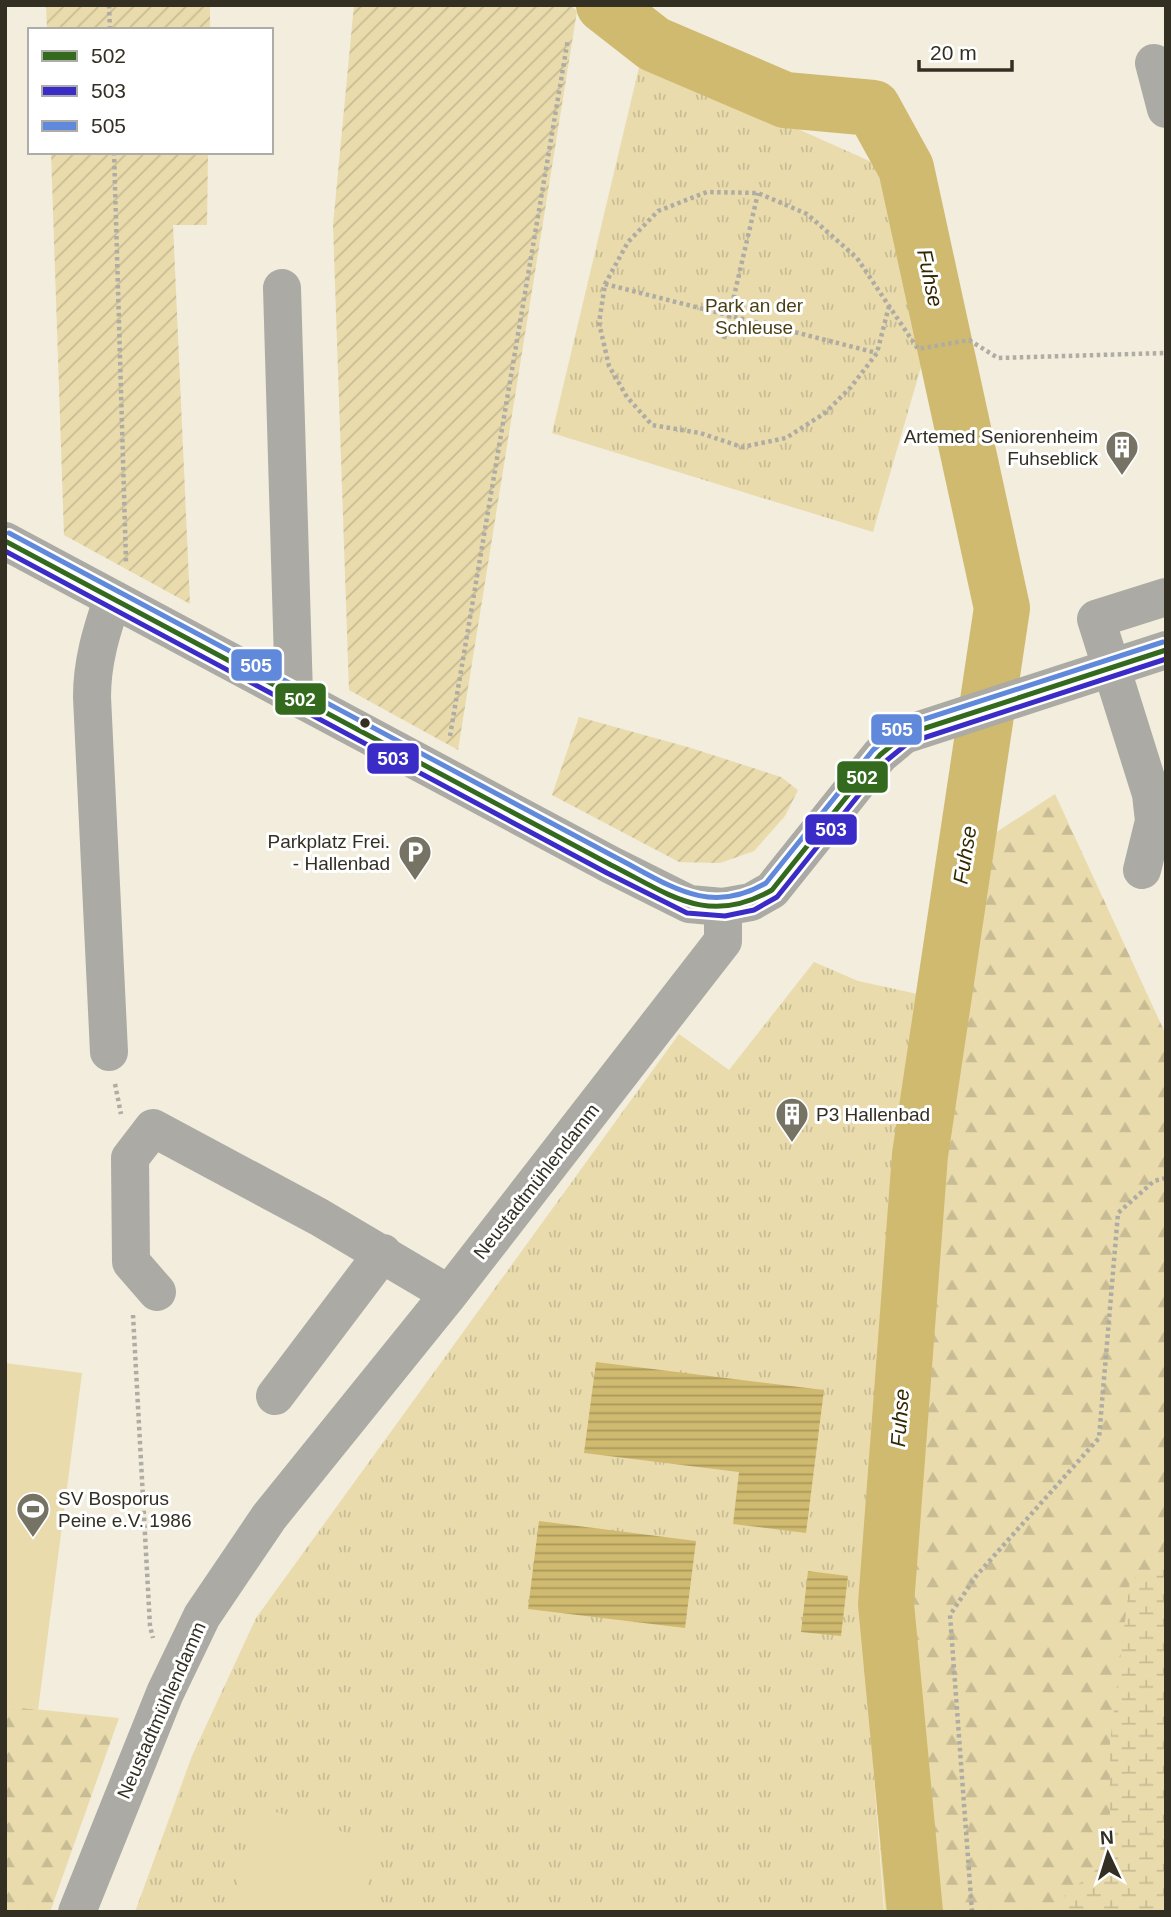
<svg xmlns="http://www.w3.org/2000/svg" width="1171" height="1917" font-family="Arial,sans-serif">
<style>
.grass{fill:url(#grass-tufts)}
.forest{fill:url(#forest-firs)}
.wetland{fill:url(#wetland-marsh)}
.garden{fill:url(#garden-furrows)}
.pitch{fill:#e9dbac}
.water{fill:url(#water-rules)}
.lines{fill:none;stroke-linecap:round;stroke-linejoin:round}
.river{stroke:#d0ba6f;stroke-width:56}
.path{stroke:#afaca4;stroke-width:4.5;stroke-dasharray:3.5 3.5;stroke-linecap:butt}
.minor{stroke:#abaaa4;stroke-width:38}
.bus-1-casing{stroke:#fff;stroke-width:10}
.bus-2-casing{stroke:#fff;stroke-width:10}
.bus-3-casing{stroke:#fff;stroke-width:10}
.bus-1{stroke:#336a1d;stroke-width:5}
.bus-2{stroke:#3c2cc7;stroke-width:5}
.bus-3{stroke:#6089dc;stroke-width:5}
.bus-dot{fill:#332f23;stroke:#fff;stroke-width:2.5}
.labels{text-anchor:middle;stroke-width:6;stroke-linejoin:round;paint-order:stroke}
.park-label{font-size:19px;fill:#4b3f15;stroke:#fff}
.poi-label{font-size:19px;fill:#332f23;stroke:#fff;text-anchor:end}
.street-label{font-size:19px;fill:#332f23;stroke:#fff}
.water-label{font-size:21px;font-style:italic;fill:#342800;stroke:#fff}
.line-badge{stroke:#fff;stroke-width:2.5}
.badge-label{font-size:19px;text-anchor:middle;font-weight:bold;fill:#fff}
</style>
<defs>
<pattern id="grass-tufts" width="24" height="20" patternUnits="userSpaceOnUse" patternTransform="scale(1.75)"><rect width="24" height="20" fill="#e9dbac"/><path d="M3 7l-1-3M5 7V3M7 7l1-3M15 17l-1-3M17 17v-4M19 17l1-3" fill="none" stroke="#c8bc94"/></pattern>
<pattern id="forest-firs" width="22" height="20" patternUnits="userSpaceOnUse" patternTransform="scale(1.75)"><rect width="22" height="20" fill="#e9dbac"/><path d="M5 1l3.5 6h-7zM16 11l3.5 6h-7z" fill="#c8bc94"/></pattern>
<pattern id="wetland-marsh" width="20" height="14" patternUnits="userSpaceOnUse" patternTransform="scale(1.75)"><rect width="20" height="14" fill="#e9dbac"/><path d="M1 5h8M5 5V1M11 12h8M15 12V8" fill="none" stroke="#c8bc94"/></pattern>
<pattern id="garden-furrows" width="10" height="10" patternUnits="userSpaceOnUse" patternTransform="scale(1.75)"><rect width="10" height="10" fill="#e9dbac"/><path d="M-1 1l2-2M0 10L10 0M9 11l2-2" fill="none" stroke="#c8bc94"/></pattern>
<pattern id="water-rules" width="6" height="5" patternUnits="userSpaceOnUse" patternTransform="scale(1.75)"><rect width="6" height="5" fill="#d0ba6f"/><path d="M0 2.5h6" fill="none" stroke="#a9985b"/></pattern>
</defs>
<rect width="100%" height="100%" fill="#f2eddc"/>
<path class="grass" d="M641,59l253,113 43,185 -14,3 -50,172 -321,-99z
M814,962l44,19 73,16 -69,616 22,299h-749l57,-156 64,-138 423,-584 50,36z"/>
<path class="forest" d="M1055,794l111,241v877h-281l-23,-299 48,-451 39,-299z
M5,1706l114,12 -69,194h-45z"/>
<path class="wetland" d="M1166,1562v350h-121l65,-54v-115l20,-163z"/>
<path class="garden" d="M46,5h164v25h-163z
M354,5h216l7,6 -119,739 -109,-60 -16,-465z
M51,152h157l-1,73h-34l17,379 -126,-69z
M579,717l112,31 90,29 17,13 -13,26 -31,35 -34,12 -41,-1 -127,-67z"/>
<path class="pitch" d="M5,1363l77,10 -44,337 -33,-4z
M259,1807l122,36 -22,69h-130z"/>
<path class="water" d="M596,1362l228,28 -18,143 -73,-9 6,-52 -155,-19z
M539,1521l157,20 -11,87 -157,-19z
M808,1571l40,5 -7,60 -40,-4z"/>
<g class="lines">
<path class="river" d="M604,5l50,39 131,56 88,8 33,60 96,440 -82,547 -34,449 29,308"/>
<path class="path" d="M109,5l1,25
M114,152l12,410
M605,284l272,69
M889,306l-12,47 -26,34 -26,26 -39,25 -44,9 -42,-14 -48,-8 -25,-28 -18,-31 -10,-43 6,-39 23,-42 30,-31 49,-19 51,1 49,21 50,44 32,48 29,43 51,-9 29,18 168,-5
M724,339l34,-146
M450,736l118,-697
M115,1084l6,30
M133,1315l17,311 3,12
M972,1912l-22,-297 26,-39 123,-138 19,-225 36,-32 12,-3"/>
<path class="minor" d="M1154,63l12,46
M282,288l12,407
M5,541l606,324 78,39 34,3 28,-5 21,-12 108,-135 24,-20 262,-85
M1142,870l12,-49 -3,-27 -55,-175 70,-22
M109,1052l-17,-355c0,-35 9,-64 20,-97
M157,1292l-26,-30 -1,-104 23,-30 166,89 130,77
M275,1396l108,-143
M77,1912l88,-219 37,-77 67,-99 180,-223 274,-353v-34"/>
<defs>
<path id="bus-1" d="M5,541l606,324c58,29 97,62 161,25l108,-135 24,-20 262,-85"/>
<path id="bus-2" d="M5,551l602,322 80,40 38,3 29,-6 23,-13 109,-136 22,-18 258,-84"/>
<path id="bus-3" d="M9,533l606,324c53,27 93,60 151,26l107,-133 27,-23 263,-85"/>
</defs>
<use href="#bus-1" class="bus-1-casing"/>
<use href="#bus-2" class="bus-2-casing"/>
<use href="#bus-3" class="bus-3-casing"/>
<use href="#bus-1" class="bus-1"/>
<use href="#bus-2" class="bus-2"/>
<use href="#bus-3" class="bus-3"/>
</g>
<defs>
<symbol id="building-pin" viewBox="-11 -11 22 30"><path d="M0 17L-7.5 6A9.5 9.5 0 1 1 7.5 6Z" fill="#767264" stroke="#fff"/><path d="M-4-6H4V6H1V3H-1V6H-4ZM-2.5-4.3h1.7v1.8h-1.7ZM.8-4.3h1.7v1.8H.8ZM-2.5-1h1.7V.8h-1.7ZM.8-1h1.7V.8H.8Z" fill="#fff"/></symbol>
<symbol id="parking-pin" viewBox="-11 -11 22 30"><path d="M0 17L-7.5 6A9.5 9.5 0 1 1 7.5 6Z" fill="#767264" stroke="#fff"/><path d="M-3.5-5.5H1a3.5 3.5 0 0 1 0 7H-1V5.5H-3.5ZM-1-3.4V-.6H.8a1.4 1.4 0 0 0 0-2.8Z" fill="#fff"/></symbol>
<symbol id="stadium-pin" viewBox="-11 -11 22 30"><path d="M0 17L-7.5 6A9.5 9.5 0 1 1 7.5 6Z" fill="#767264" stroke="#fff"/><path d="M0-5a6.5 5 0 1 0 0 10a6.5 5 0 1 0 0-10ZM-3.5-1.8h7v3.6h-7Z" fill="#fff"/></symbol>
</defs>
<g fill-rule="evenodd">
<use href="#building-pin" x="1103" y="428" width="38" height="52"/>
<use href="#parking-pin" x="396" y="833" width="38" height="52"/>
<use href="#building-pin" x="773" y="1095" width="38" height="52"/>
<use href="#stadium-pin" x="14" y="1490" width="38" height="52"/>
</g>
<circle class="bus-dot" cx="365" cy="723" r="6"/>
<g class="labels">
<g class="park-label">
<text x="754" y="312">Park an der<tspan x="754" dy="22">Schleuse</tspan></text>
</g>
<g class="poi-label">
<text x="1098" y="443">Artemed Seniorenheim<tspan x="1098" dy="22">Fuhseblick</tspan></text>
<text x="390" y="848">Parkplatz Frei.<tspan x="390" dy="22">- Hallenbad</tspan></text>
<text x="816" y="1121" text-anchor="start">P3 Hallenbad</text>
<text x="58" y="1505" text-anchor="start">SV Bosporus<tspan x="58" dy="22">Peine e.V. 1986</tspan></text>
</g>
<g class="street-label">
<text transform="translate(536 1181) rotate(-52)" y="7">Neustadtmühlendamm</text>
<text transform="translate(161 1710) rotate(-66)" y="7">Neustadtmühlendamm</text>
</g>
<g class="water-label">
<text transform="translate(930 278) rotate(78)" y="7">Fuhse</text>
<text transform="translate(965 855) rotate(-81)" y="7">Fuhse</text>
<text transform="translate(900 1418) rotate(-86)" y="7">Fuhse</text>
</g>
</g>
<g class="line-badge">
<rect x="230" y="648" width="53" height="34" rx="7" fill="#6089dc"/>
<rect x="274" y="682" width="53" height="34" rx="7" fill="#336a1d"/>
<rect x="870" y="713" width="53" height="33" rx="7" fill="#6089dc"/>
<rect x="366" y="742" width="54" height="33" rx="7" fill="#3c2cc7"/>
<rect x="836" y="760" width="53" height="34" rx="7" fill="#336a1d"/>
<rect x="804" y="813" width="54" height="33" rx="7" fill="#3c2cc7"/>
</g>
<g class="badge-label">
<text x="256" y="672">505</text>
<text x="300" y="706">502</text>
<text x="897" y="736">505</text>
<text x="393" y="765">503</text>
<text x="862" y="784">502</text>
<text x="831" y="836">503</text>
</g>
<rect width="1171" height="1917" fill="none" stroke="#332f23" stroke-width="14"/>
<rect x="28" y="28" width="245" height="126" fill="#ffffff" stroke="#adaca7" stroke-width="2"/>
<rect x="42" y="51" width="35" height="10" fill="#336a1d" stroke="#adaca7" stroke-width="2"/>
<text x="91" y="63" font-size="21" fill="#332f23">502</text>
<rect x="42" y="86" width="35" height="10" fill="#3c2cc7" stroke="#adaca7" stroke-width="2"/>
<text x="91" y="98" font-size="21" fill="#332f23">503</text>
<rect x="42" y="121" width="35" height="10" fill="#6089dc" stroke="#adaca7" stroke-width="2"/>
<text x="91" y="133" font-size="21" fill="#332f23">505</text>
<g transform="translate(1108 1854) rotate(356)" stroke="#ffffff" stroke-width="5" paint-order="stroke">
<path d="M0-5L12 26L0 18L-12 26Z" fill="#332f23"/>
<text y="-10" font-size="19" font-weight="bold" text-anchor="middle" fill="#332f23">N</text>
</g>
<path d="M919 60v10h93v-10" fill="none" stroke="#332f23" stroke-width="3.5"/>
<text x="930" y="60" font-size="21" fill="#332f23" stroke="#ffffff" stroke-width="5" paint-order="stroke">20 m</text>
</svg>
